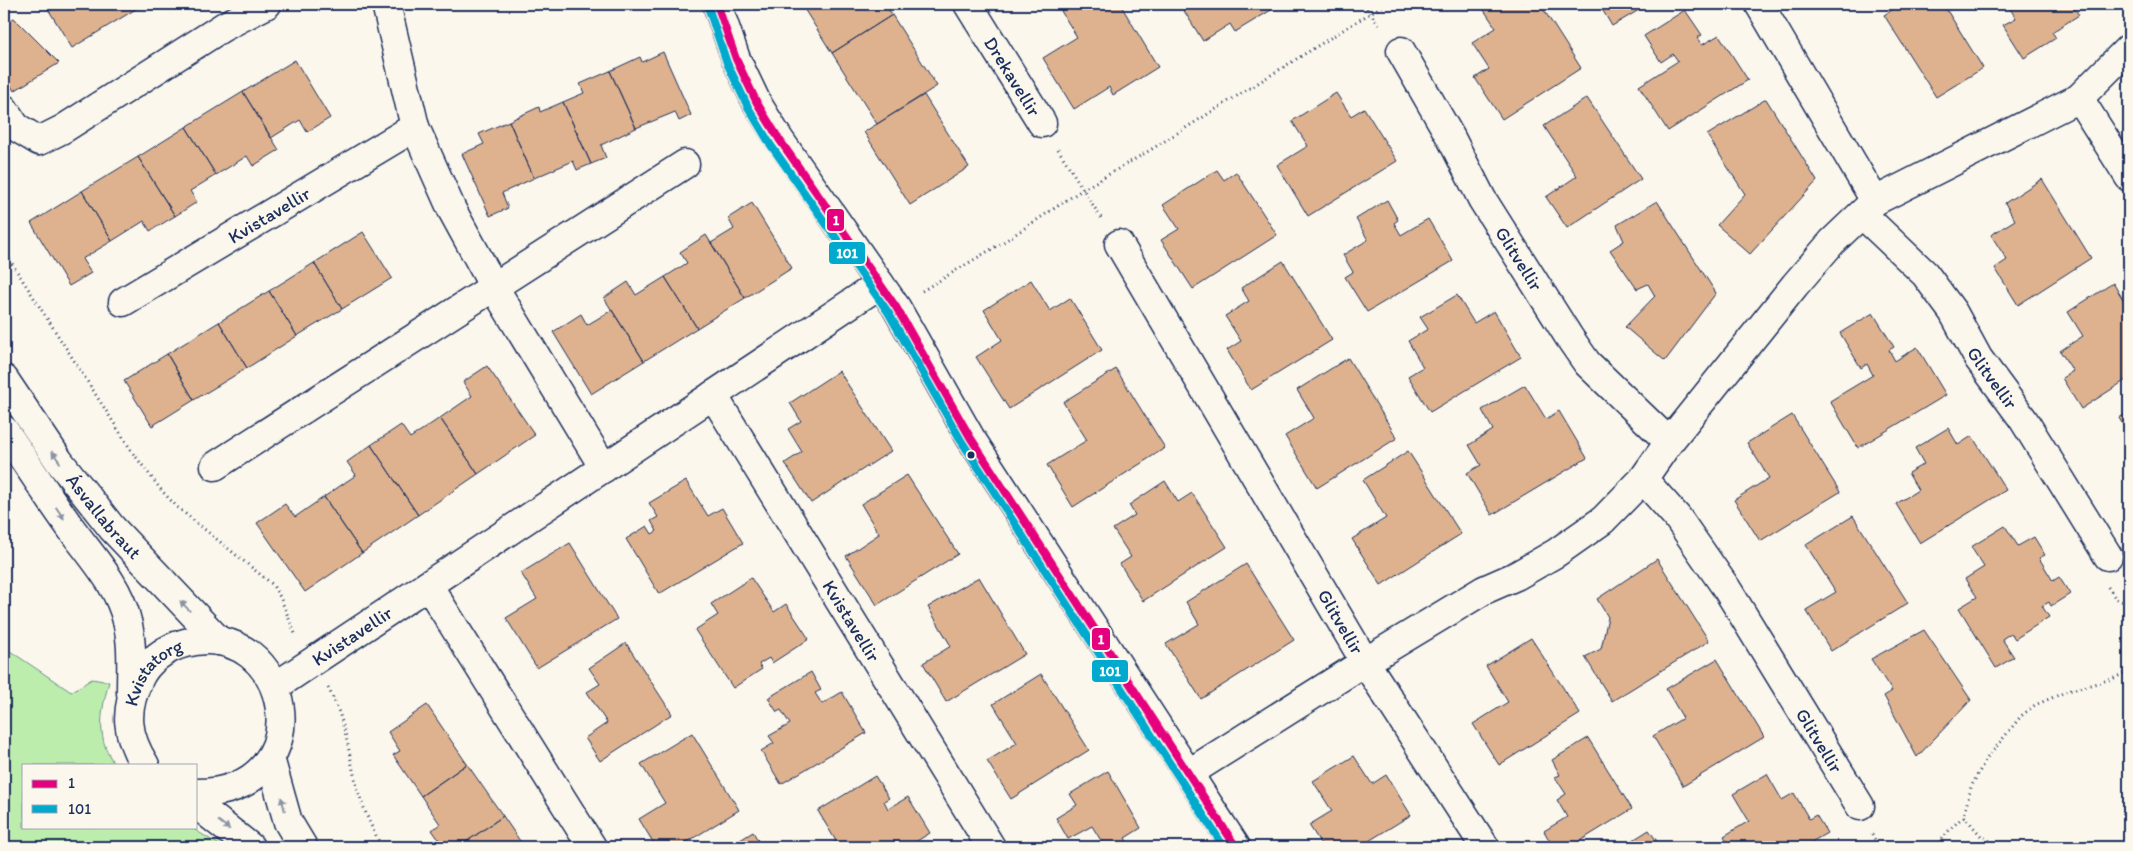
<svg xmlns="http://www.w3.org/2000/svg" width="2133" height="851" font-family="Itim,sans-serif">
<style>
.green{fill:#bcedad;stroke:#6c8e86}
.building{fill:#deb28e;stroke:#1b2f5e}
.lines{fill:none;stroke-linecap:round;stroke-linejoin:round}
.minor-casing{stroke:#1b2f5e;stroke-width:31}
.tertiary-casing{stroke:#1b2f5e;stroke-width:31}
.secondary-casing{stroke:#1b2f5e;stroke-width:31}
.path{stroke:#1b2f5e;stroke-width:3;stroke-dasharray:1 4;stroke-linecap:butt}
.minor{stroke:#fbf7ec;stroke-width:28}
.tertiary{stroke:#fbf7ec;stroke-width:28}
.secondary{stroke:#fbf7ec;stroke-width:28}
.bus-1-casing{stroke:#fbf7ec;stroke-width:11}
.bus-2-casing{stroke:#fbf7ec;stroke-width:11}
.bus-1{stroke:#e5007d;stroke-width:8}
.bus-2{stroke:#00a9ce;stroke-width:8}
.oneway{fill:#8b93a5}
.bus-dot{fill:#1b2f5e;stroke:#fbf7ec;stroke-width:2}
.labels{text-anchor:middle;stroke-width:4;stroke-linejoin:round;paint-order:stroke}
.street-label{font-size:19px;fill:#1b2f5e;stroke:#fbf7ec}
.line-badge{stroke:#fbf7ec;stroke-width:2}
.badge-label{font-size:14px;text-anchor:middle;font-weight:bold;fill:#fff}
</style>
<rect width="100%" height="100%" fill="#fbf7ec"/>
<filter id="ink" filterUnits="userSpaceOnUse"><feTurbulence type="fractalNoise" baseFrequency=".02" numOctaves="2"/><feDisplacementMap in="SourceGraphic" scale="10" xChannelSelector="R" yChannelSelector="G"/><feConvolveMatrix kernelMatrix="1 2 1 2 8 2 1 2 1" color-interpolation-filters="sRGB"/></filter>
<g filter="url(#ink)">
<path class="green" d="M10,651l61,41 21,-13 17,3c-5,18 -10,38 -6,56 1,9 7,18 11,27h-90v62h166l33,20h-219v-194z"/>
<path class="building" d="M45,4h99l-72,44z
M450,4h23v1l-23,3z
M801,4h84l7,11 -60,38z
M1073,4h47l38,63 -45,28 -4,-8 -35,22 -31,-51 34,-21 -16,-26z
M1184,4h97l-46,28 -5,-8 -27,17 -22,-35z
M1480,4h60l41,64 -79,51 -27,-41 14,-9 -17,-26 24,-15z
M1599,4h50l-37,22z
M1902,4h41l40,64 -47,29 -52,-82z
M2007,4h73l-6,4 5,7 -27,17 4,6 -32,20 -21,-33 13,-7z
M1685,10l17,25 -5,3 5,7 17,-10 29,45 -80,51 -29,-45 39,-25 -5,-7 -12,8 -17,-26z
M892,15l45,71 -60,38 -45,-71z
M14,18l45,45 -45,28 -10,-18v-49z
M663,52l28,63 -12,6 -4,-9 -39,16 -26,-57 30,-14 2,5z
M295,60l35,58 -23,14 -7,-12 -29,18 -28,-46z
M610,71l26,57 -35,17 5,13 -15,6 -28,-62 21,-9 -4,-9z
M243,92l36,58 -26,16 -6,-10 -31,19 -30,-48z
M1336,93l15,23 13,-8 33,53 -89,55 -31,-51 31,-19 -16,-25z
M924,95l45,72 -59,38 -46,-73z
M1587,98l54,81 -74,49 -21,-31 31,-21 -33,-50z
M1766,99l51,82 -67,73 -33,-29 28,-31 -38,-59z
M563,102l28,62 -14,6 -4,-9 -39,17 -25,-57 30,-14 1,5z
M509,121l25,57 -32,15 6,15 -18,8 -28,-62 22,-10 -5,-10z
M186,127l30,48 -26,16 7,11 -22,14 -37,-59z
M138,157l37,59 -25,15 -6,-10 -32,20 -30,-50z
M1217,170l7,10 12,-8 41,63 -84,54 -32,-49 18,-11 -16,-24z
M2042,179l49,79 -73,47 -23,-37 12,-8 -16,-25 24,-15 -10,-17z
M82,191l30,50 -30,18 9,14 -22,13 -38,-63z
M1387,200l11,20 -4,3 7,12 27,-16 25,42 -86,51 -22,-35 8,-5 -10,-17 25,-15 -12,-21z
M1657,201l59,92 -51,68 -40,-34 30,-31 -7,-12 -11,5 -27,-39 14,-9 -7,-16z
M752,203l40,65 -47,30 -34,-55 23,-14 -6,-11z
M363,232l29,46 -50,31 -28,-46z
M706,235l39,63 -48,30 -32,-51 22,-14 -7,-11z
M1283,261l49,79 -81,50 -24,-40 14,-9 -16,-25 24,-15 -8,-13z
M314,263l28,46 -45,27 -28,-45z
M665,277l32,51 -53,33 -40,-63 24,-16 8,13z
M1031,280l19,31 20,-13 32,52 -93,59 -33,-52 26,-17 -18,-30z
M2113,283l16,26v69l-48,31 -19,-31 11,-7 -13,-20 23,-15 -15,-24z
M269,291l28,45 -50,32 -28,-46z
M1457,295l17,28 20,-12 27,46 -91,55 -22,-36 15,-9 -15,-26 20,-12 -8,-12z
M612,310l32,51 -53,33 -38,-62 28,-18 6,11z
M1873,313l21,34 -5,3 6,11 22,-14 29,48 -88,53 -28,-47 43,-26 -6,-11 -6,4 -21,-35z
M219,322l28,46 -53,32 -27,-46z
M167,354l27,46 -42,26 -28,-45z
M1348,358l49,80 -80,50 -32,-52 29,-18 -17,-28z
M487,366l48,69 -57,39 -38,-56 32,-22 -9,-14z
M1116,369l49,79 -92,59 -26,-42 40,-25 -24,-38z
M839,371l52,80 -80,52 -26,-40 17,-11 -14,-23 13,-8 -11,-18z
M1525,385l21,34 13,-8 28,47 -95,57 -25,-42 14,-8 -12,-20 24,-15 -11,-20z
M2129,412v23l-10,-17z
M1792,415l48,77 -80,49 -26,-41 35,-22 -22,-35z
M440,418l38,56 -60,41 -47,-70 30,-20 9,13z
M1948,428l10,17 14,-9 34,54 -86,53 -24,-39 22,-14 -10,-17 16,-9 -9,-16z
M371,445l47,70 -56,38 -38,-56 32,-22 -9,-13z
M1408,451l53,83 -80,51 -29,-46 34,-21 -23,-38z
M907,475l51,79 -81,51 -31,-49 33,-22 -18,-30z
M686,481l22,35 14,-8 21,35 -84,51 -33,-55 21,-13 5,8 5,-3 -6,-10 7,-4 -9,-14z
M1165,481l13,21 14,-9 35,54 -84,54 -23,-37 11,-7 -18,-28 22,-14 -6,-10z
M324,497l38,56 -57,39 -48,-69 28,-19 10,13z
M1853,516l55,87 -77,48 -25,-41 30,-18 -30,-47z
M2005,526l13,20 16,-9 11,18 -6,3 14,23 6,-4 11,17 -19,12 -2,-4 -7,4 7,11 -34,22 -4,-6 -9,6 12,18 -18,11 -37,-60 18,-11 -12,-18 19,-12 -13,-20z
M570,543l47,76 -80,49 -31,-50 31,-19 -16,-26z
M1657,559l52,82 -97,60 -27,-44 16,-8 7,-32 -11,-18z
M1246,564l48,76 -93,59 -35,-55 33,-20 -13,-22z
M979,577l46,77 -79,48 -23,-39 28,-17 -23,-39z
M751,578l23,34 12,-8 23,35 -37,24 -3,-5 -10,6 3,5 -29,19 -38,-58 23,-15 -7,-11z
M1924,630l47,70 -54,57 -33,-61 8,-5 -21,-32z
M1531,638l49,76 -81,51 -26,-41 35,-22 -22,-36z
M626,643l46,71 -72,47 -15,-23 22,-15 -20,-31 13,-8 -11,-16z
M1717,659l47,78 -81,49 -30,-50 30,-18 -17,-29z
M811,672l10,18 -6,3 7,11 20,-12 24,41 -85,51 -20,-33 13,-8 -5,-7 21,-12 -9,-14 -4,2 -9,-14z
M1041,674l48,76 -78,49 -24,-38 30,-18 -24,-39z
M427,705l40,59 -46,32 -28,-41 7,-4 -12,-19z
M692,733l47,77 -60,37h-23l-17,-28 26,-16 -24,-39z
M1588,738l44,71 -62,38h-17l-9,-16 23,-14 -10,-17 9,-6 -11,-17 5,-2 -8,-15z
M1354,756l18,28 14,-9 25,40 -52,32h-36l-14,-22 23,-14 -19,-30z
M467,764l36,52 -44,31h-15l-12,-17 8,-6 -19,-28z
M1108,771l33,57 -16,10 5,9h-25l-13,-21 -24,13 -12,-21 21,-13 -7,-11z
M1767,774l15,26 12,-7 15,26 7,-4 11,18 -19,11 1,3h-79l-6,-11 25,-15 -16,-27z
M875,776l14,22 -5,3 4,8 20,-12 22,36 -23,14h-80l9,-6 -18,-30z
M503,816l21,31h-65z
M1649,830l12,17h-39z
M753,832l9,15h-33z"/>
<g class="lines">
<defs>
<g id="minor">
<path d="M386,4l29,123 37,83 42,77 110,181"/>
<path id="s1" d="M968,4l74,119"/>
<path d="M1759,4l116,197"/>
<path id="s2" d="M1401,51l50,87 31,61 87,138 18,26 82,79"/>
<path d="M2079,98l50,79"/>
<path d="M4,109l12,18 23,14 24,-12 160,-102 44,-23"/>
<path id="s3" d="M1862,214l63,60 28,38 25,46 45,61 85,137"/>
<path id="s4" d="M1119,244l246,418 120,185"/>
<path id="s5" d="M123,302l292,-175"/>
<path id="s6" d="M713,395l278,452"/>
<path d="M215,466l470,-302"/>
<path id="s7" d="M1643,479l34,38 50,72 133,217"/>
<path d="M428,585l164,262"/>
<path id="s8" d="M276,686l604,-402"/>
<path d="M1189,773l176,-111 119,-72 32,-14 40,-23 47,-33 40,-41 26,-37 126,-157 37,-43 43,-41 204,-103 50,-50"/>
</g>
<path id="tertiary" d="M717,4l19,55 21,44 22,36 117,168 74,130 266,410"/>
<g id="secondary">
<path id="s9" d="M4,379l55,82 53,67 107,113"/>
<path d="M4,430c22,32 43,65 66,97 21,29 49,58 57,94 6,23 4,48 4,72"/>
<path d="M270,758l18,64 15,25"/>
<path id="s10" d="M145,765c-19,-30 -21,-54 -6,-86 8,-18 27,-31 46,-36 107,-28 142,150 11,150"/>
<path d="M196,804l54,43"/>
</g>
</defs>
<use href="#minor" class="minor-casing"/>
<use href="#tertiary" class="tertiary-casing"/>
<use href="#secondary" class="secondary-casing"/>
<path class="path" d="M1364,4l17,24
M1058,149l43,69
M4,251l129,202 29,38 15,16 95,77 8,13 16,39
M922,291l83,-50 77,-51 65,-38 238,-148
M2108,587l8,12 13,5
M328,688c17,30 20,62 28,95 6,23 15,44 26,64
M1964,816l17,20 20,11
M1872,834l7,13
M1936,847l15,-19 13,-12 7,-29 14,-26 36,-45 14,-11 33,-14 44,-12 17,-8"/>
<use href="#minor" class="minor"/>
<use href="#tertiary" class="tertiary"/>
<use href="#secondary" class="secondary"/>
<defs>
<path id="bus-1" d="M717,4l19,55 21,44 22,36 117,168 74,130 266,410"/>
<path id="bus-2" d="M708,7l19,56 21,44 22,37 118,168 74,130 262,405"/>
</defs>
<use href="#bus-1" class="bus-1-casing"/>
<use href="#bus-2" class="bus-2-casing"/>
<use href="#bus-1" class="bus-1"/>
<use href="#bus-2" class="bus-2"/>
</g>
<defs><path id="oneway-solid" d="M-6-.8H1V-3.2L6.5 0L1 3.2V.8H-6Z" transform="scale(1.25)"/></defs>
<g class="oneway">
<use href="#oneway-solid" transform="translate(56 457) rotate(-125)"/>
<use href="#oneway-solid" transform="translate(60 513) rotate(55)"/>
<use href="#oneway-solid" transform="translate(185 606) rotate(-134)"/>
<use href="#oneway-solid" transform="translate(283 804) rotate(-105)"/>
<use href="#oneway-solid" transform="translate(224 825) rotate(37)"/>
</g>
</g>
<circle class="bus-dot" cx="971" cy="455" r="4.5"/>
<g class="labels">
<g class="street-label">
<text dy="7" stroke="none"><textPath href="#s1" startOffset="85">Drekavellir</textPath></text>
<text dy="7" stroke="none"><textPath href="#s5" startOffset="170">Kvistavellir</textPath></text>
<text dy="7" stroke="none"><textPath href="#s2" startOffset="239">Glitvellir</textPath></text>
<text dy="7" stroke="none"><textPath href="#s3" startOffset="211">Glitvellir</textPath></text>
<text dy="7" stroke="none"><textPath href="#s9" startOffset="170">Ásvallabraut</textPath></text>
<text dy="7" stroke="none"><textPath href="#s6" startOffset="265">Kvistavellir</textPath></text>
<text dy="7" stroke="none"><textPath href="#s4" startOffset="438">Glitvellir</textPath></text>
<text dy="7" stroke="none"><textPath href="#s8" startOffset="91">Kvistavellir</textPath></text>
<text dy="7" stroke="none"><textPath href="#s10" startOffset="105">Kvistatorg</textPath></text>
<text dy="7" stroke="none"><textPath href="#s7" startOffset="316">Glitvellir</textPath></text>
</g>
</g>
<g class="line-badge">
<rect x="826" y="208" width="19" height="24" rx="5" fill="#e5007d"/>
<rect x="828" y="241" width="38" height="24" rx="5" fill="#00a9ce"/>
<rect x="1091" y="627" width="20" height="24" rx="5" fill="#e5007d"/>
<rect x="1091" y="659" width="38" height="24" rx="5" fill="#00a9ce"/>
</g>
<g class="badge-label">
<text x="836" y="225">1</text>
<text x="847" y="258">101</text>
<text x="1101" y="644">1</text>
<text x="1110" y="676">101</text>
</g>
<rect width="2133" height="851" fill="none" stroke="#fbf7ec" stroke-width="20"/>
<rect x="10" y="10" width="2113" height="831" fill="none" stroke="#1b2f5e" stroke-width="2" filter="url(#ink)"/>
<rect x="22" y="764" width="175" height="65" fill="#fbf7ec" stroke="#a1a7b3"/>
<rect x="32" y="780" width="25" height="8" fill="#e5007d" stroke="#a1a7b3"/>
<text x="68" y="788" font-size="15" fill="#1b2f5e">1</text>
<rect x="32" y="805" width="25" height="8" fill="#00a9ce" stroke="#a1a7b3"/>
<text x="68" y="814" font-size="15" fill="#1b2f5e">101</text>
</svg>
